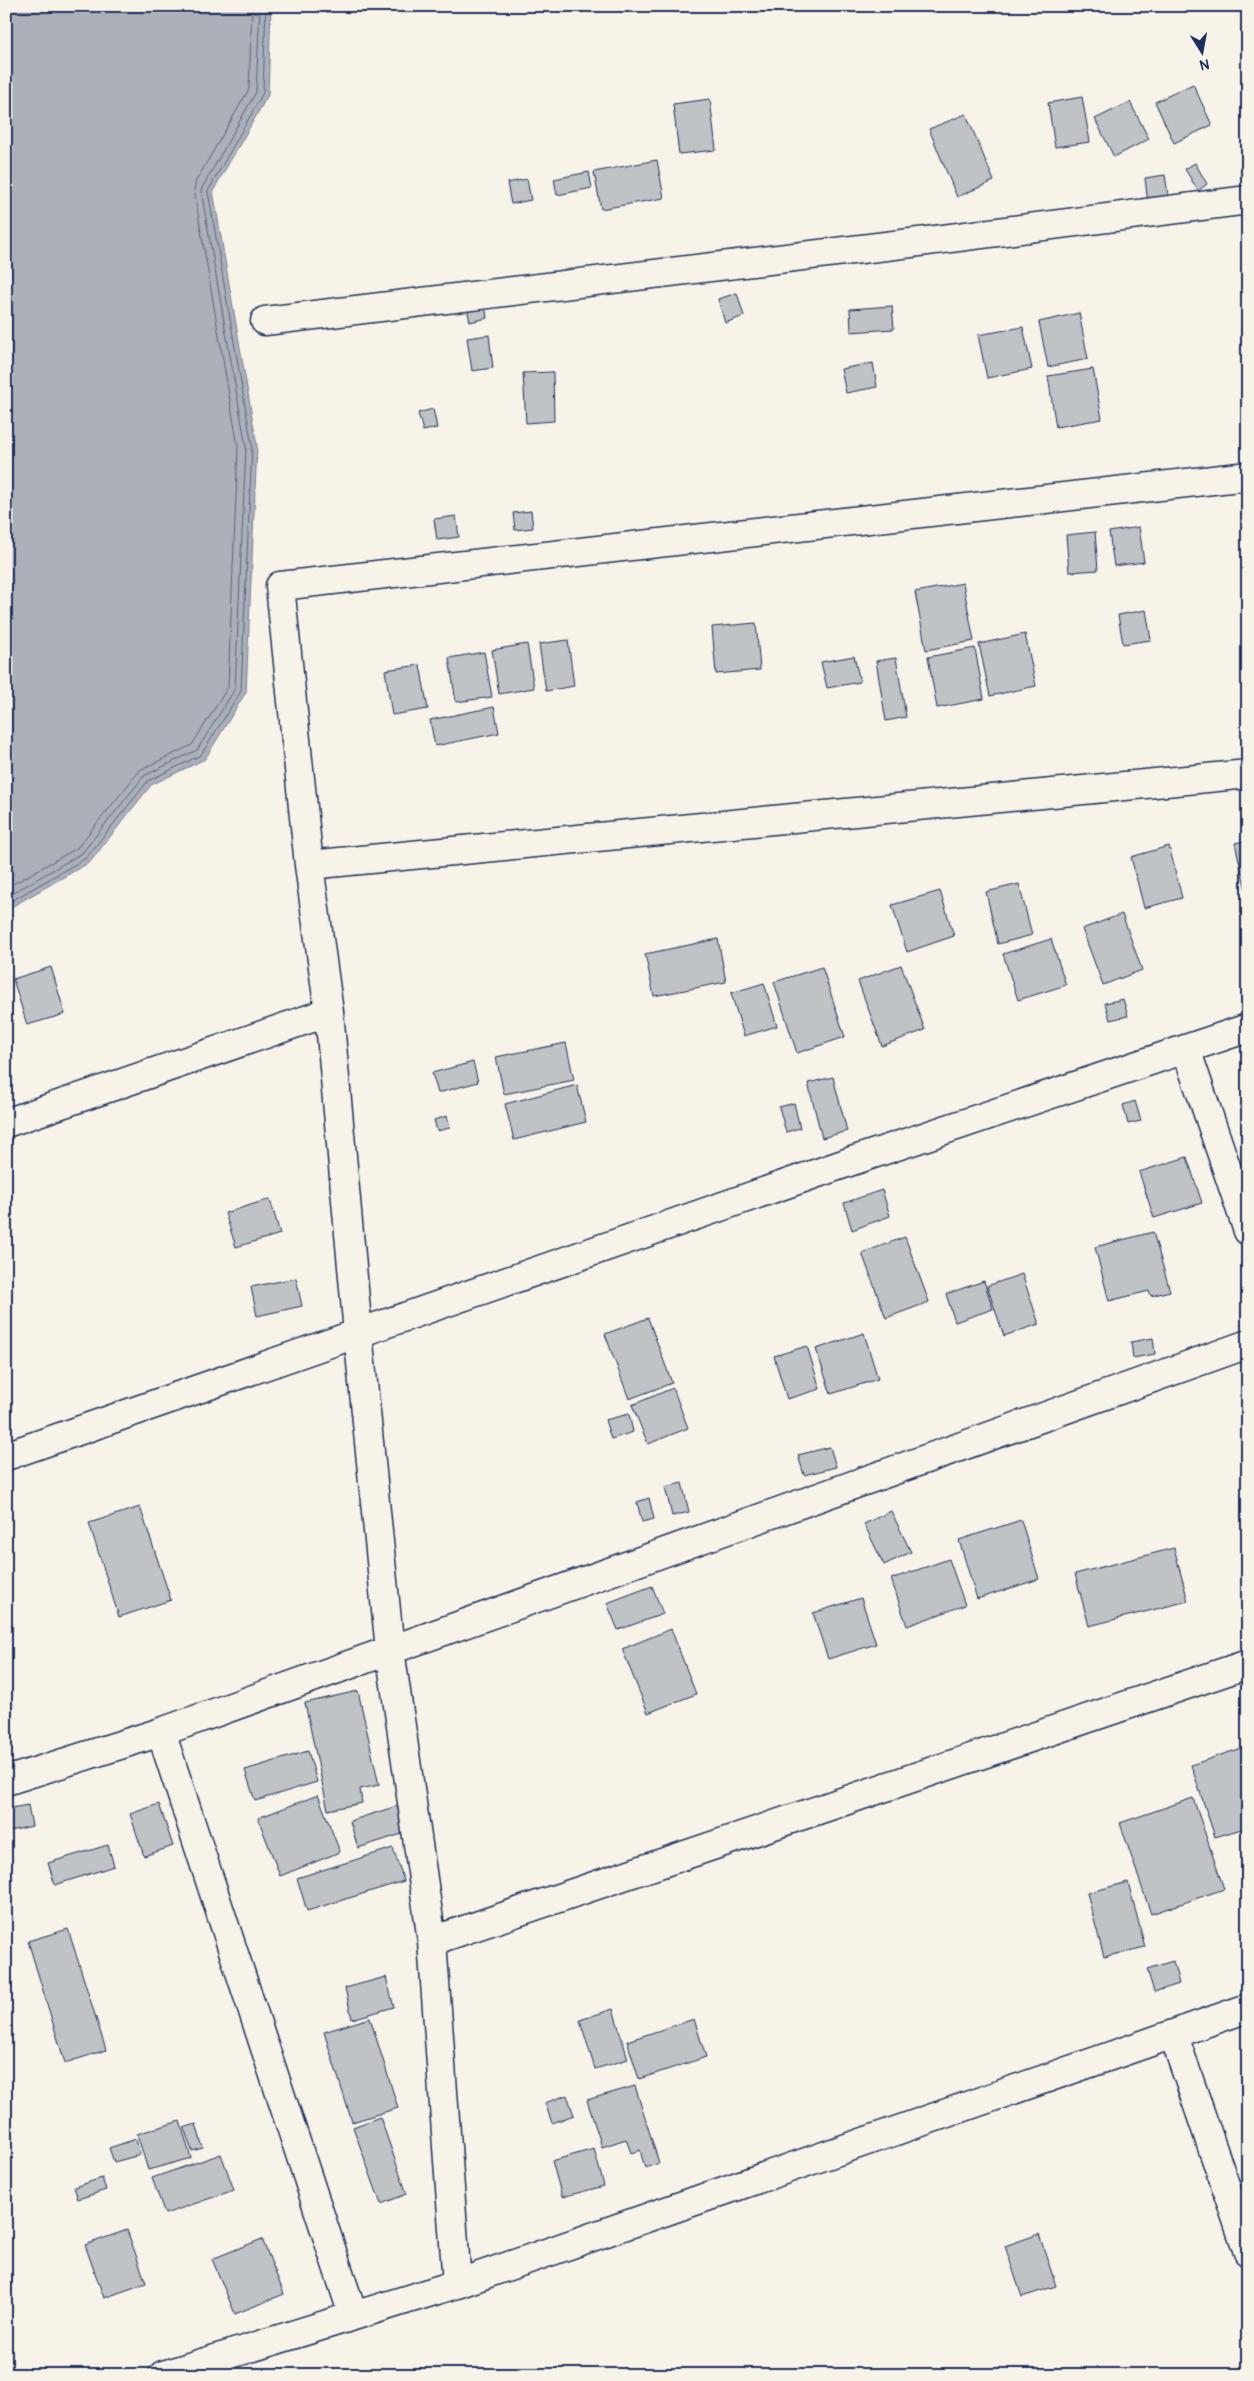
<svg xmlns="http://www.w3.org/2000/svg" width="1254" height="2381" font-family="Pangolin,sans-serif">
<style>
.water{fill:#acb0b9;stroke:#727c95}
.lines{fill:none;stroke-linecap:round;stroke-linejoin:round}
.shore{stroke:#556382;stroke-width:1}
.building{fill:#c0c3c5;stroke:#1b2f5e}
.street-casing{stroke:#1b2f5e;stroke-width:31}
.street{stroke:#f7f3e8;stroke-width:28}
</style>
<rect width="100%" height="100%" fill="#f7f3e8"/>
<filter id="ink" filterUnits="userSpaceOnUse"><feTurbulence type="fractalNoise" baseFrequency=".02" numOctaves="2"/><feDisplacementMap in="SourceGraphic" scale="10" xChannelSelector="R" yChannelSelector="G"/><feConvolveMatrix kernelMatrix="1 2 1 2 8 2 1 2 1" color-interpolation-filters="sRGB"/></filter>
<g filter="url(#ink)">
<path class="water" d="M6,6h265l-3,89 -55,96 44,255 -11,246 -41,67 -54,26 -61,77 -84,48z"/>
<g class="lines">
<path class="shore" d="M6,888l71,-40 63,-78 52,-25 36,-58 10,-240 -44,-257 2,-9 53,-92 3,-83
M6,897l76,-44 62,-77 53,-26 38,-61 11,-242 -45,-257 55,-98 4,-86
M6,904l80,-46 62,-77 53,-26 40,-64 11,-245 -44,-255 55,-98 3,-87"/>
</g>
<path class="building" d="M1193,84l19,41 -38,18 -19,-41z
M1082,97l8,45 -35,5 -7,-44z
M710,99l6,51 -37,4 -6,-50z
M1130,102l19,37 -35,18 -19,-38z
M966,114l28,67 -37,16 -28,-68z
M657,160l7,38 -63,11 -7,-37z
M1195,163l12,21 -9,7 -13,-22z
M589,172l3,16 -35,7 -3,-16z
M1165,175l4,26 -21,3 -3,-26z
M527,179l4,21 -20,4 -4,-21z
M737,293l7,23 -19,7 -7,-24z
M484,298l3,20 -17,4 -4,-20z
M892,306l2,23 -43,3 -1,-23z
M1079,313l9,46 -40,8 -9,-45z
M1023,327l9,42 -45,9 -9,-43z
M489,335l4,33 -21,3 -5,-33z
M873,363l4,24 -31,6 -5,-24z
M1093,369l9,50 -46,8 -8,-51z
M553,372l1,49 -28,2 -3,-50z
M433,409l4,19 -14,3 -5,-18z
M531,511l2,17 -18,2 -2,-17z
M456,516l3,21 -22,3 -3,-21z
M1139,527l5,35 -30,4 -5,-34z
M1095,532l3,38 -29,2 -3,-37z
M963,583l11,58 -48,9 -11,-58z
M1146,610l5,30 -28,4 -5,-29z
M756,623l4,47 -44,4 -4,-47z
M1025,634l11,52 -46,10 -11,-52z
M568,640l6,46 -28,5 -7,-47z
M527,644l7,44 -35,6 -7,-44z
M975,648l9,51 -47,9 -9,-51z
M484,652l8,45 -36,5 -7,-44z
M854,656l6,26 -33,6 -6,-26z
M896,658l10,59 -20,4 -10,-60z
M420,665l8,44 -36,6 -7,-45z
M494,707l5,26 -64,13 -5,-26z
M1248,840v51h-2l-11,-48z
M1169,846l13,52 -38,10 -13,-51z
M1019,884l13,51 -34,9 -12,-52z
M940,891l14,45 -47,16 -15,-47z
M1122,914l20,56 -39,15 -21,-56z
M718,939l8,43 -72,14 -9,-42z
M1051,939l15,46 -48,15 -15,-46z
M1248,962v14h-1l-3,-13z
M901,965l24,65 -43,16 -24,-65z
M51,967l14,47 -38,11 -14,-46z
M822,967l23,70 -48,16 -23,-71z
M764,983l13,43 -33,10 -13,-43z
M1123,999l5,17 -18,4 -5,-17z
M566,1043l8,37 -70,14 -8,-37z
M473,1062l5,20 -40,11 -6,-20z
M833,1077l14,54 -25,7 -14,-55z
M577,1085l9,37 -72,18 -9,-36z
M1135,1101l6,20 -13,3 -5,-19z
M794,1103l6,25 -14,4 -7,-25z
M447,1116l3,12 -13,3 -3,-11z
M1187,1157l15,46 -48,15 -15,-46z
M882,1190l8,26 -38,14 -8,-27z
M270,1199l10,35 -44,13 -11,-34z
M1153,1232l17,59 -19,5 -2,-5 -40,10 -14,-54z
M905,1237l24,65 -43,16 -24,-65z
M1022,1274l17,50 -35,12 -17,-50z
M296,1278l6,28 -45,10 -6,-29z
M984,1281l9,28 -38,13 -9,-28z
M648,1318l24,65 -43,16 -24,-65z
M864,1333l14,46 -47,15 -15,-45z
M1153,1338l2,16 -22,4 -2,-16z
M807,1346l13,43 -33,10 -13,-43z
M673,1388l15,40 -40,16 -16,-39z
M629,1414l4,18 -22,7 -6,-19z
M830,1447l6,20 -32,8 -6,-20z
M682,1483l7,29 -17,4 -7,-29z
M649,1498l5,21 -12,3 -5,-20z
M140,1507l31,93 -52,17 -30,-94z
M891,1511l20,41 -27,13 -20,-41z
M1021,1520l18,59 -62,20 -18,-59z
M1174,1548l14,53 -99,25 -14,-52z
M949,1559l16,46 -58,21 -16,-47z
M652,1586l11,28 -45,16 -11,-27z
M861,1598l15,46 -48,15 -15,-46z
M671,1629l25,65 -48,19 -26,-64z
M358,1691l21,94 -19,4 2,14 -34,7 -23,-107z
M1248,1746v81l-33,10 -24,-72z
M308,1751l9,31 -62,19 -10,-31z
M318,1795l22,57 -60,24 -22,-58z
M1193,1798l31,91 -73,25 -31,-91z
M159,1804l14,42 -29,10 -14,-42z
M28,1805l4,21 -26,6v-23z
M397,1806l8,27 -47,15 -8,-27z
M108,1845l6,21 -59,19 -7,-22z
M393,1848l11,33 -97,30 -10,-33z
M1128,1882l17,65 -41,10 -17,-64z
M68,1929l38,121 -41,13 -37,-122z
M1173,1961l6,23 -25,8 -7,-23z
M386,1977l8,30 -42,12 -7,-31z
M613,2009l15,50 -33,10 -15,-49z
M370,2018l28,90 -46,14 -28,-90z
M694,2019l12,38 -67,22 -12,-38z
M635,2086l24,77 -14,5 -5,-18 -9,3 -5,-14 -24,8 -15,-47z
M567,2095l7,20 -22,8 -7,-20z
M380,2117l27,77 -26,10 -28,-77z
M180,2121l11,37 -43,12 -11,-36z
M196,2124l7,24 -11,3 -8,-23z
M136,2139l4,16 -26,7 -5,-14z
M594,2149l10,37 -42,11 -10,-36z
M221,2154l13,36 -69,24 -13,-36z
M102,2178l4,12 -28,9 -4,-12z
M127,2230l19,53 -42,15 -19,-53z
M1039,2234l17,52 -34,11 -17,-51z
M262,2239l22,55 -49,20 -23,-55z"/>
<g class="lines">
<defs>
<path id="street" d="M265,321l654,-79 329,-42
M309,865l939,-91
M1186,1049l62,182
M6,1123l323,-111
M6,1456l846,-295 396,-133
M161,1732l192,583
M6,1781l155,-49 1087,-388
M432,1941l816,-277
M1174,2036l74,216
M457,2284l-25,-343 -42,-291 -32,-317 -29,-321 -20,-147 -29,-279 968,-110
M163,2375l294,-91 791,-276"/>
</defs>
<use href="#street" class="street-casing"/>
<use href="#street" class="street"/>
</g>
</g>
<rect width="1254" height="2381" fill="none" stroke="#f7f3e8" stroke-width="25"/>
<rect x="12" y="12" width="1229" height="2356" fill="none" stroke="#1b2f5e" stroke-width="2" filter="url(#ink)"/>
<g transform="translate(1202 52) rotate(169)" stroke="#f7f3e8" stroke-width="4" paint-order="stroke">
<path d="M0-4L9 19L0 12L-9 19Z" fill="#1b2f5e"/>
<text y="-8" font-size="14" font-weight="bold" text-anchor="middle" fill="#1b2f5e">N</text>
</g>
</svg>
